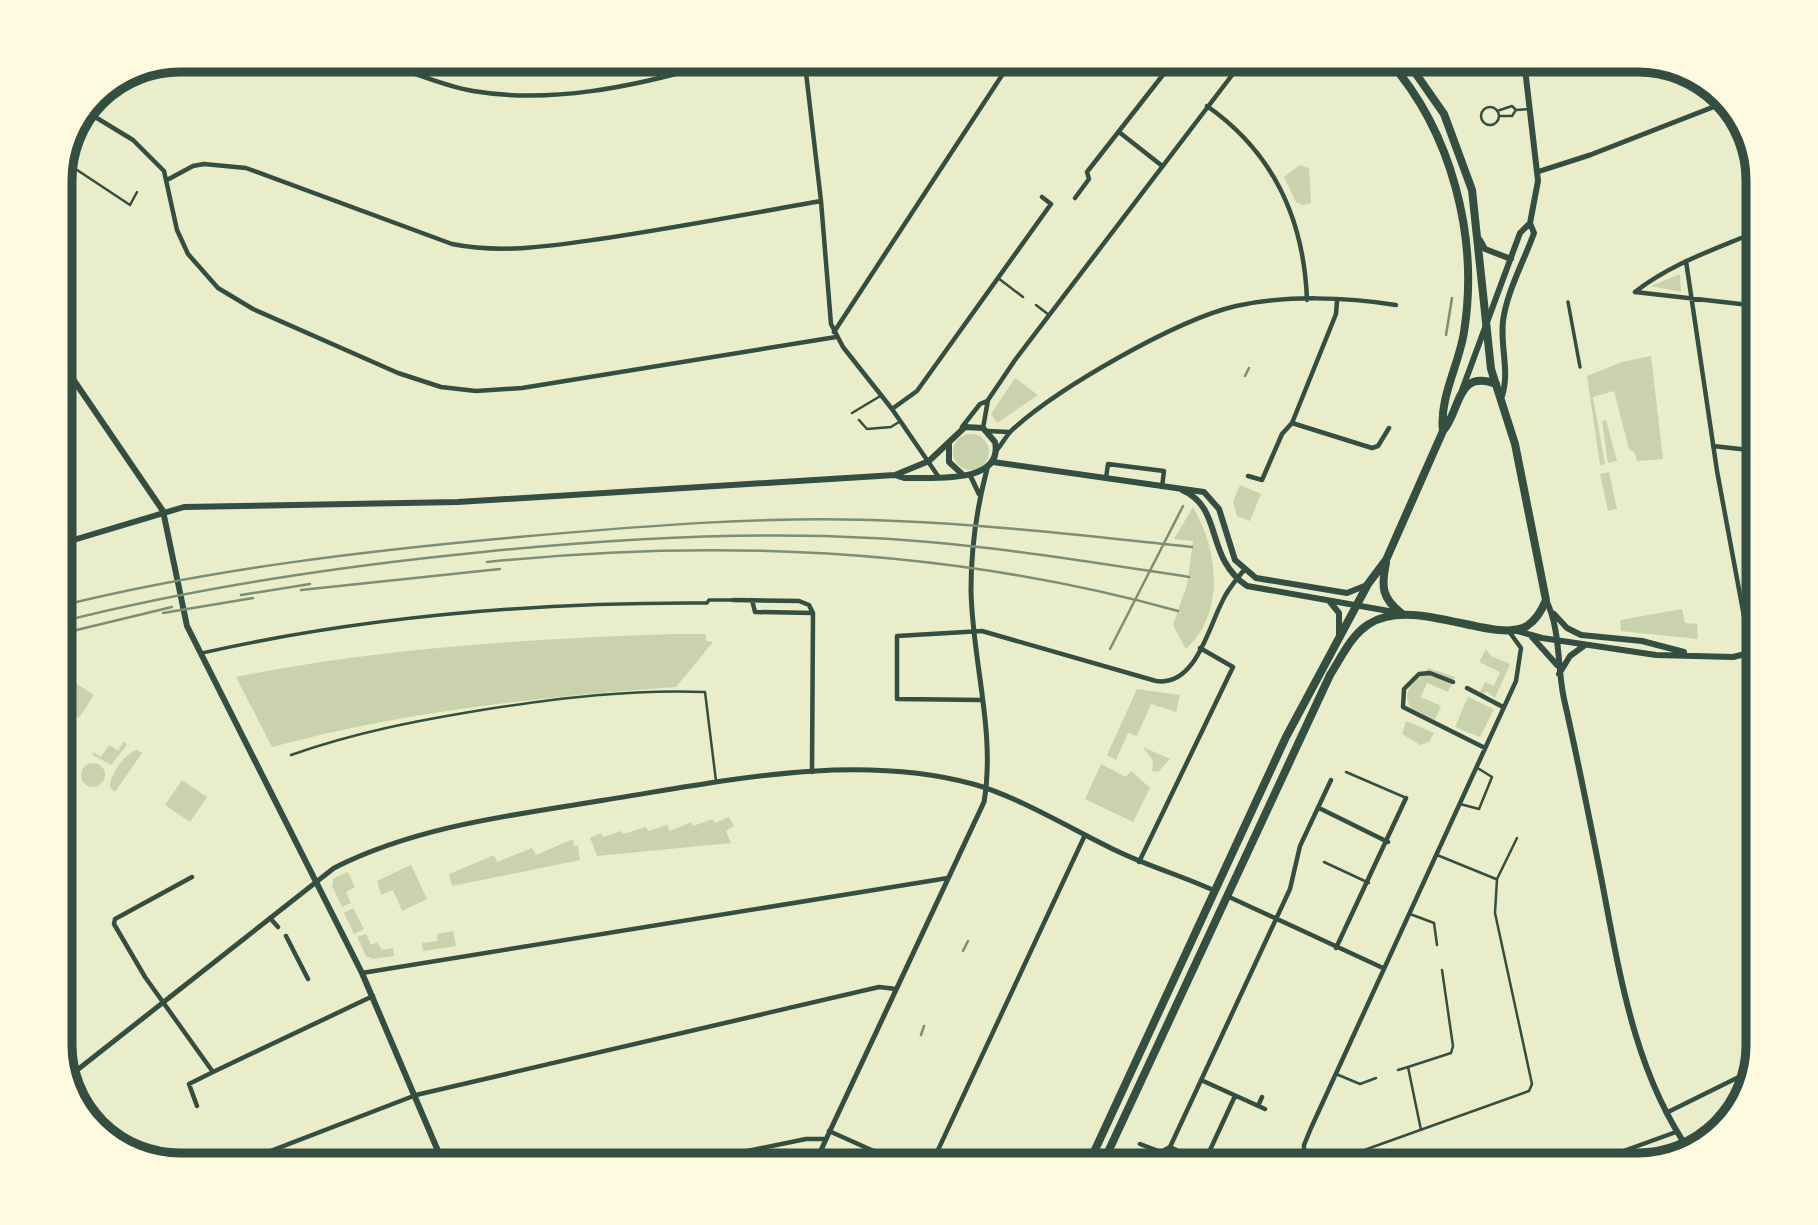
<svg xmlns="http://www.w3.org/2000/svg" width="1818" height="1225" font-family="Merriweather,serif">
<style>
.green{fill:#cad2ad}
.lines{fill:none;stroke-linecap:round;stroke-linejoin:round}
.service{stroke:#344e41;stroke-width:2.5}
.pedestrian{stroke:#344e41;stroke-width:3.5}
.minor{stroke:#344e41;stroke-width:4.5}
.tertiary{stroke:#344e41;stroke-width:5}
.secondary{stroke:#344e41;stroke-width:6}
.trunk{stroke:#344e41;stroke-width:8}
.rail{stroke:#7c8e77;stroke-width:2.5}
.rim{fill:none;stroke:#344e41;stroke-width:9}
</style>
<rect width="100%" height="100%" fill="#e9edc9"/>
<path class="green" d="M1300,165l9,3 2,35 -8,2 -7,-3 -12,-25z
M1680,274l1,18 -30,-6z
M1651,356l12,103 -26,2 -2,-8 -6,-4 -15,-58 -21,6 12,67 -5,1 -13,-89 35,-14z
M1015,378l23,17 -41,28 -6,-9z
M1606,420l11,41 -9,2 -6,-42z
M953 452a18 18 0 1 1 36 0a18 18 0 1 1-36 0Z
M1609,472l8,37 -9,2 -8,-37z
M1240,485l21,9 -11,27 -13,-5 -4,-14z
M1193,507c25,43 33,105 -7,142l-13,-24 14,-40 6,-44 -19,-2z
M1682,609l3,14 12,1 1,15 -77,-8 -1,-11z
M673,634h33v7l7,1 -37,45c-136,10 -273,24 -404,60l-36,-70c144,-29 290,-38 437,-43z
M1486,649l5,7 19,8 -15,34 -9,-7 -3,5 -8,-6 5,2 5,-10 9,4 6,-14 -21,-10z
M1428,668l27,9 -7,15 -21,-9 -6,14 20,9 -6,14 -24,-12c-12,-21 7,-25 17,-40z
M71,680l23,15 -15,23 -19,-13v-9z
M1137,689l43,6 -4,17 -25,-8 -14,32 -9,-3 -12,27 -9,-5z
M1468,697l26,12 -14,28 -25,-10z
M1406,721l28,12 -5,9 -9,3 -18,-11z
M124,741l3,4 -16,20 -18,-10v-3l8,5 8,-12 9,6z
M1143,747l27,12 -12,13 -6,-1 1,-10z
M137,750l5,3 -27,39 -5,-5c0,-12 15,-35 27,-37z
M81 775a12 12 0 1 1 24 0a12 12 0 1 1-24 0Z
M1101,764l25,13 5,-6 19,17 -17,34 -48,-23z
M182,780l25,17 -17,25 -25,-17z
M729,817l5,9 -8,5 5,12 -134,13 -7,-18 11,-5 2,4 18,-6 2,3 23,-7 2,4 19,-6 3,6 21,-9 2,4 20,-7 2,4z
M573,839l1,7h4l2,14 -128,26 -3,-12 45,-19 3,7 35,-14 4,7z
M411,865l16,34 -25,12 -9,-21 -12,5 -4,-14z
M348,872l7,15 -9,5 5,11 -9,4 -10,-21 2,-8z
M353,908l11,21 -10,5 -10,-21z
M453,931l3,15 -33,5 -1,-8 16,-2 -1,-7z
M366,934l5,11 6,-3 5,8 11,-2 1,8 -21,3 -7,-3 -9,-19z"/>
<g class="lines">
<path class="service" d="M1481 116a9 9 0 1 1 18 0a9 9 0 1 1-18 0Z
M1497,111l15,-5 4,4
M1499,116h13l4,-6 13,-1
M65,162l65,43 7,-13
M998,278l25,19
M1036,305l13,10
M852,413l30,-18
M859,420l8,9 24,-2 8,-5
M291,755c65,-23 129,-35 197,-46 72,-11 144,-20 217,-17l11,89
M1346,772l58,25
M1460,804l19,5 13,-32 -16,-10
M1437,855l59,24
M1324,862l45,21
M1410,914l24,9 3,22
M1398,1070l10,-3
M1336,1074l24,10 16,-6
M1421,1130l-13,-63 43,-14 2,-7 -11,-76
M1356,1153l173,-62 3,-7 -37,-171 2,-34 20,-41"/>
<path class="pedestrian" d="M1568,302l12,65
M202,653c165,-37 336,-51 505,-50l2,-3h24"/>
<path class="minor" d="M805,64l16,137 10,123 12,23 49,62 46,67
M395,67c25,8 52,20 78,24 77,13 160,-4 235,-26
M1168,68l5,-6
M1207,106c67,47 97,113 100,194
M87,112l46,28 31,31 13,59 11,24 30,34 35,21 145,64 43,14 35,4 46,-3 314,-51
M1119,132l42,33
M167,180l26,-14 11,-2 42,4 206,76c50,10 98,2 148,-5 74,-11 148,-25 221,-38
M1075,198l14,-19 -2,-7 79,-101
M1686,261l31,210 34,183 7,25
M1635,292c37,-29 81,-43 123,-61
M1635,292l123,14
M834,332l176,-269
M892,409l25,-18 134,-187 -9,-7
M1292,423l80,25 6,-2 11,-18
M962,427l18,-23 7,-3
M983,428l5,-28 27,-40 227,-298
M988,431l21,1
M1713,446l45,5
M996,451c6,-7 10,-15 16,-21 46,-42 164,-110 224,-124 49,-11 110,-9 160,-1
M1248,476l14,4 20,-46 10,-11 44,-109 1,-13
M1106,478l2,-14 56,7 -2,16
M733,600l66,1 10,4 4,8 -1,159
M752,600l3,12 58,1
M1453,682l-23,-9 -11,1 -15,15 -1,18 82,41
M1467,688l36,19
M982,700l-85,-1v-63l85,-5 174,50c39,6 52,-52 66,-79 5,-12 14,-22 22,-32
M1319,808l69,34
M1139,862l94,-195 -33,-19
M192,877l-77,42 -1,5 31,53 68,95 -24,12 8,22
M1227,896l156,72
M270,918l8,9
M286,936l22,43
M1336,948l70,-150
M362,973l586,-95
M213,1072l160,-76
M1201,1080l64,29
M1258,1106l4,-9
M1666,1113l85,-42
M829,1131l76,34
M1140,1144l21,8 9,-5 34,16 31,-67
M1170,1147l120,-258 10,-43 31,-66
M234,1165l182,-70 463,-108 17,2
M679,1165l127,-26h18
M931,1165l154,-330
M1304,1165v-20l7,-17 205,-447 5,-33 -13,-18
M1585,1165l91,-33"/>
<path class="tertiary" d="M72,145l33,-57
M1537,172l53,-17 136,-53
M970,475l9,19
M67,1078l267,-210c83,-42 179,-53 271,-68 119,-19 250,-48 368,-16 44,12 102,47 144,67 33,16 66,25 98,40
M814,1165l170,-363c12,-70 -12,-142 -13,-212 0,-41 6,-83 16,-121"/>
<path class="secondary" d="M1480,240l5,9 26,10
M60,360l103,151 24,115 175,347 82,192
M1462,390l58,-157 10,-10
M1502,396c8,-25 -2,-49 1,-75 4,-30 21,-60 31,-88l-4,-10 8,-42 -14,-121
M949,444v18l13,12
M993,462l211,30 15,17 16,51 21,18 91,15 20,-8
M1182,490c42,18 22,67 65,96l153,27
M60,544l124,-37 274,-5 437,-27 9,3c27,-1 100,7 91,-36l-12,-14 -18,-1 -36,34 -34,14
M1546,600c15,30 11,67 18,99 14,61 26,122 38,183 18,94 33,192 89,271
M1330,602l9,11v22
M1554,614l13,14 14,7 61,6 42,11
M1514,630l28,8 114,17 77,2 25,-6
M1532,637l25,28
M1559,674l11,-18 15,-11"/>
<path class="trunk" d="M1443,431c18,-21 13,-62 53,-47
M1386,563c-5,24 -4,35 15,50
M1088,1165l198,-428 82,-153 18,-24 57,-129c-4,-33 16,-66 21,-99 15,-94 -12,-200 -75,-271
M1102,1165l228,-490c11,-17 21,-40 39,-51 44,-29 127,21 158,2 9,-6 15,-16 19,-26l-31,-156 -24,-75 -19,-179 -28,-76 -37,-53"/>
<path class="rail" d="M1446,335l6,-37
M1245,376l4,-8
M487,562c232,-24 467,-13 691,49
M301,590l199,-21
M241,595l69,-11
M60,606c150,-37 304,-55 458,-69 125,-11 252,-22 378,-16 99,4 198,16 296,26
M163,613l90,-15
M60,622c138,-35 281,-56 423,-70 128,-13 259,-21 388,-14 106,5 213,23 318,39
M60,634l112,-27
M1110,649l73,-143
M963,951l5,-10
M921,1035l3,-9"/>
</g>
<path d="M0 0H1818V1225H0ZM180 72H1638A108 108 0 0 1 1746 180V1045A108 108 0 0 1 1638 1153H180A108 108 0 0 1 72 1045V180A108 108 0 0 1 180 72Z" fill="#fefae0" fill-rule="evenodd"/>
<path class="rim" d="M180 72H1638A108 108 0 0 1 1746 180V1045A108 108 0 0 1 1638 1153H180A108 108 0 0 1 72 1045V180A108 108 0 0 1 180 72Z"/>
</svg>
